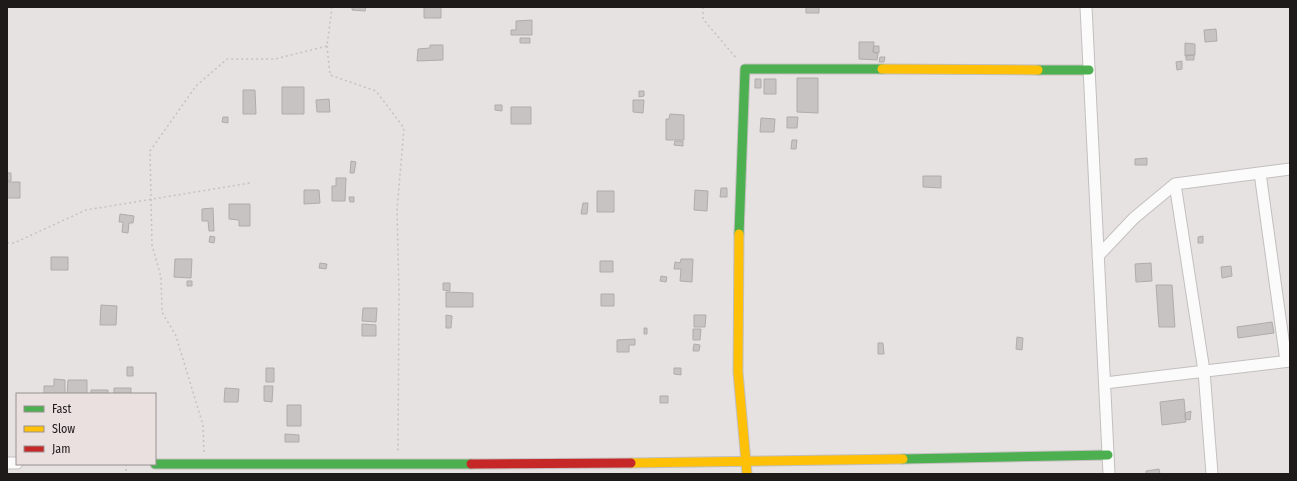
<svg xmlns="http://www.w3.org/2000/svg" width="1297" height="481" font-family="'Fira Sans Condensed',sans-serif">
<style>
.building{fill:#c7c3c3;stroke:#afacab}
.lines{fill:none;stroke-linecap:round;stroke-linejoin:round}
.street-casing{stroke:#c3bfbe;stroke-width:13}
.fast-casing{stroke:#c3bfbe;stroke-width:11}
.slow-casing{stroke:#c3bfbe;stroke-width:11}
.jam-casing{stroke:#c3bfbe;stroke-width:11}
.path{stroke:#c3c2c2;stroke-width:1.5;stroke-dasharray:2 3;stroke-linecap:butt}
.street{stroke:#fbfbfb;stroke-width:11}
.fast{stroke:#4caf50;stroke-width:9}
.slow{stroke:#ffc107;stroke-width:9}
.jam{stroke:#c62828;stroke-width:9}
</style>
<rect width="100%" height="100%" fill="#e7e2e2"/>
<path class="building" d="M352,7h14l-1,4 -13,-1z
M424,7h17v11h-17z
M806,7h13v6h-13z
M532,20v15h-21v-5h5v-9z
M1216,29l1,12 -12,1 -1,-12z
M520,38h10v5h-10z
M859,42h15l-1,10 5,2 -1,6 -18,-1z
M1185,43l10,1v11l-10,1z
M430,45h13v15l-26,1 1,-12 12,-1z
M874,46h5v7l-6,-1z
M1186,55h8v5h-8z
M880,57h5l-1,5h-5z
M1182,61v8l-5,1 -1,-8z
M797,78h21v35l-21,-1z
M755,79h6v9h-6z
M764,79h12v15h-12z
M282,87h22v27h-22z
M243,90h12l1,24h-13z
M639,91h5v5l-5,1z
M329,99l1,13h-13l-1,-12z
M633,100h11l-1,13 -10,-1z
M495,105h7v6l-7,-1z
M511,107h20v17h-20z
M670,114l14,1v25h-18v-21h3z
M223,117h5v6l-6,-1z
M787,117h11l-1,11h-10z
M761,118l14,1 -1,13h-14z
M792,140h5l-1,9h-5z
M675,141h8v5l-9,-1z
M1147,158v7h-12v-6z
M351,161l5,1 -2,11h-4z
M7,173h4v8h-4z
M923,176h18v12l-18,-1z
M336,178h10l-1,23h-13v-15h4z
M7,182h13v16h-13z
M721,188h6v9h-7z
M304,190h15l1,13 -16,1z
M695,190l13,1 -1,20 -13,-1z
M597,191h17v21h-17z
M349,197h5v5h-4z
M583,203h5l-1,11h-6z
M229,204h21v22h-11v-6l-10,-1z
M213,208l1,23h-5l-1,-10h-6v-12z
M120,214l14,2 -1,7h-4l-1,10 -6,-1 1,-10h-4z
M210,236l5,1 -1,6 -5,-1z
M1203,236v7h-5v-6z
M51,257h17v13h-17z
M175,259h17l-1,19 -17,-1z
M681,259h12l-1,23 -12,-1 1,-12h-7l1,-7 5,1z
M600,261h13v11h-13z
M320,263l7,1 -1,5 -7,-1z
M1151,263l1,18 -16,1 -1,-18z
M1231,266l1,10 -10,2 -1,-11z
M661,276l6,1 -1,5 -6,-1z
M187,281h5v5h-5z
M443,283h7v8l-7,-1z
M1156,285h16l3,42h-16z
M446,292l27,1v14h-27z
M601,294h13v12h-13z
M101,305l16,1 -1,19h-16z
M363,308h14l-1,14 -14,-1z
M446,315l6,1 -1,12h-5z
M694,315h12l-1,12h-11z
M1272,322l2,11 -36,5 -1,-11z
M362,324l14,1v11h-14z
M644,328h3v6h-3z
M693,329h8l-1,11h-7z
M1017,337l6,1 -1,12 -6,-1z
M635,339v6h-6v7h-12v-12z
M878,343h5l1,11h-6z
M694,344l6,1 -1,6h-6z
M127,367h6v9h-6z
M266,368h8v14h-8z
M674,368h7v7l-7,-1z
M54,379l11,1v14h-21v-8h10z
M68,380h19v14h-20z
M264,386h9l-1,16 -8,-1z
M114,388h17v6h-17z
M225,388l14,1 -1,13h-14z
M91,390h17v4h-17z
M660,396h8v7h-8z
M1184,399l2,23 -24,3 -2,-23z
M287,405h14v21h-14z
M1191,411l-1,9 -5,-1v-6z
M285,434l14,1v7h-14z
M1159,469l1,5h-14v-3z"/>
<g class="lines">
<defs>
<path id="street" d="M1086,7l23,467
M1260,173l26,188
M1175,184l29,187 8,103
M1098,256l36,-38 41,-34 115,-15
M1105,383l185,-22
M7,463h10"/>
<path id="fast" d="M1038,70h51
M739,234l6,-165h137
M903,459l205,-4
M155,464h316"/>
<path id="slow" d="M882,69l156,1
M739,234l-1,138 9,102
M631,463l272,-4"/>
<path id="jam" d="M471,464l160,-1"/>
</defs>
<use href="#street" class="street-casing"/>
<use href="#fast" class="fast-casing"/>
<use href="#slow" class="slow-casing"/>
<use href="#jam" class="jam-casing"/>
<path class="path" d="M703,7v12l34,40
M327,46l3,29 46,16 28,37 -7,82 2,82 -1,160
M7,243h7l72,-33 164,-27
M204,452l-1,-27 -27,-89 -14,-24 -1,-35 -9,-32 -2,-94 46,-65 31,-27h48l52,-13 5,-39
M126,464v10"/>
<use href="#street" class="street"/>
<use href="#fast" class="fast"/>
<use href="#slow" class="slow"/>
<use href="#jam" class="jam"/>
</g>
<rect width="1297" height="481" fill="none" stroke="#1e1a1a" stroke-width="16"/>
<rect x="16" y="393" width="140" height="72" fill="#eae0df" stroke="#989190"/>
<rect x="24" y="406" width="20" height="6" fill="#4caf50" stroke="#989190"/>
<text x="52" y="413" font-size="12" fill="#1e1a1a">Fast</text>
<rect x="24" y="426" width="20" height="6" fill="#ffc107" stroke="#989190"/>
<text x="52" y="433" font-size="12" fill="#1e1a1a">Slow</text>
<rect x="24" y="446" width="20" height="6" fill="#c62828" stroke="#989190"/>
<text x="52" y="453" font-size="12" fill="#1e1a1a">Jam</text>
</svg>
